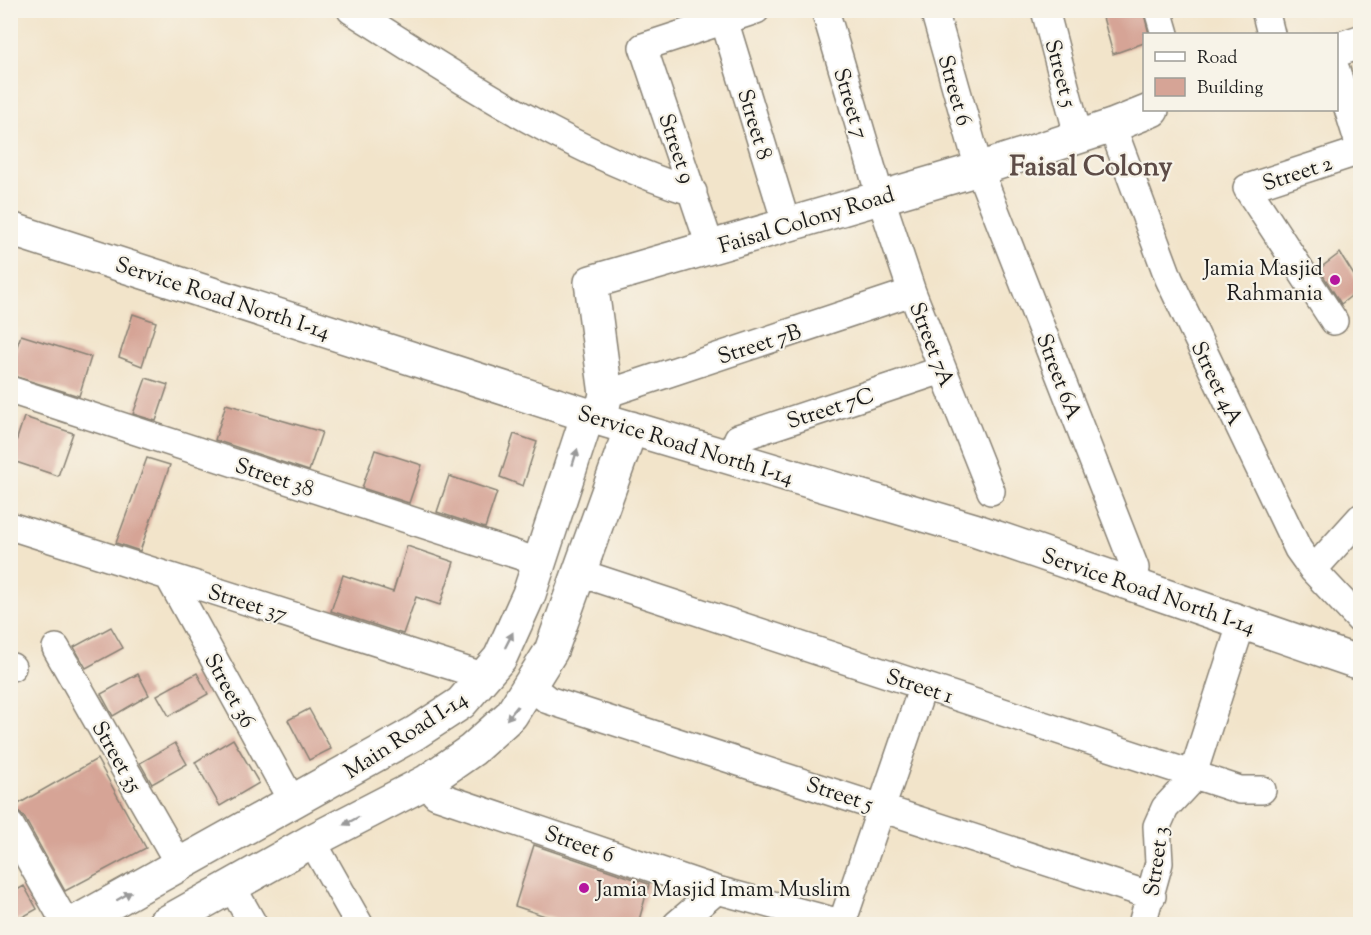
<svg xmlns="http://www.w3.org/2000/svg" width="1371" height="935" font-family="'Sorts Mill Goudy',serif">
<style>
.building{fill:#d6a496}
.lines{fill:none;stroke-linecap:round;stroke-linejoin:round}
.minor-casing{stroke:#878073;stroke-width:30}
.major-casing{stroke:#878073;stroke-width:36}
.minor{stroke:#fff;stroke-width:27}
.major{stroke:#fff;stroke-width:33}
.oneway{fill:#999}
.poi-dot{fill:#b5179e;stroke:#f7f3e8;stroke-width:2}
.labels{text-anchor:middle;stroke-width:4.5;stroke-linejoin:round;paint-order:stroke}
.street-label{font-size:22px;fill:#1c1c1c;stroke:#f7f3e8}
.poi-label{font-size:22px;fill:#1c1c1c;stroke:#f7f3e8;text-anchor:end}
.district-label{font-size:28px;font-weight:bold;fill:#5d4c47;stroke:#f7f3e8}
</style>
<rect width="100%" height="100%" fill="#f7f3e8"/>
<filter id="ink" filterUnits="userSpaceOnUse"><feTurbulence type="fractalNoise" baseFrequency=".0167" numOctaves="2"/><feDisplacementMap in="SourceGraphic" scale="12" xChannelSelector="R" yChannelSelector="G"/><feConvolveMatrix kernelMatrix="1 2 1 2 8 2 1 2 1" color-interpolation-filters="sRGB"/></filter>
<filter id="wash" filterUnits="userSpaceOnUse"><feTurbulence type="fractalNoise" baseFrequency=".008" numOctaves="4" result="noise"/><feDisplacementMap in="SourceGraphic" scale="24" xChannelSelector="R" yChannelSelector="G"/><feGaussianBlur stdDeviation="1.35" result="paint"/><feColorMatrix in="noise" values="0 0 0 0 0 0 0 0 0 0 0 0 0 0 0 0 0 1.4 0 .05"/><feComposite in="paint" operator="in"/></filter>
<g filter="url(#wash)">
<rect width="100%" height="100%" fill="#f2e4ca"/>
<g id="blocks">
<path class="building" d="M1101,10h42l6,24h-5v9l-31,11z
M1340,253l20,32v4l-19,15 -22,-35z
M133,314l23,8 -14,44 -23,-9z
M21,335l70,22 -12,39 -69,-21v-9z
M146,378l22,7 -12,36 -23,-7z
M226,404l96,28 -13,39 -94,-31z
M24,417l49,16 -15,43 -48,-16z
M514,434l23,8 -14,44 -23,-9z
M375,450l47,15 -13,38 -47,-15z
M147,458l23,7 -30,86 -24,-8z
M449,476l48,16 -12,36 -48,-16z
M407,546l47,16 -14,43 -24,-8 -13,37 -72,-23 12,-36 50,17z
M111,627l12,21 -37,20 -12,-21z
M197,673l11,21 -39,22 -12,-21z
M138,674l11,21 -36,21 -12,-22z
M309,709l22,40 -22,11 -21,-40z
M233,739l26,44 -39,23 -25,-44z
M175,743l12,21 -35,20 -12,-21z
M97,759l49,89 -81,43 -41,-74 -11,-10z
M534,845l115,39 -11,40h-69l-54,-18z
M24,886l13,23 -27,15v-30z"/>
</g>
</g>
<g filter="url(#ink)">
<use href="#blocks" fill-opacity="0" stroke="#878073" stroke-width="1.5"/>
<g class="lines">
<defs>
<path id="minor" d="M351,10c108,69 219,143 342,182
M825,10l55,186 32,96 79,199
M934,10l45,159 156,399 -3,16
M1045,10l33,125
M1158,10l7,24
M1265,10l6,24
M725,23l62,203
M1336,70l24,77
M1112,126l57,153 129,270 15,21 47,50
M711,249l-68,-202 113,-37
M1334,321l-87,-133 113,-37
M10,390l529,172
M606,394l306,-102
M730,457l8,-19 204,-68
M10,526l476,151
M1313,570l47,-52
M580,573l660,217h22
M169,577l124,226
M56,648l123,216
M10,667h2
M531,687l17,13 604,196
M426,782l10,13 281,95 127,34
M10,825l56,99
M312,841l47,83
M232,887l21,37
M842,923l81,-237
M677,924l40,-34
M1142,924l17,-61 -2,-37 8,-18 26,-28 51,-158"/>
<path id="major" d="M1336,50l24,-8
M10,229l590,190 374,111 386,133
M600,419l6,-25 -15,-112 388,-113 133,-43 40,-16
M73,924l342,-191 46,-30 39,-45 29,-64 59,-180
M164,924l148,-83 114,-59 46,-32 39,-35 40,-64 80,-223"/>
</defs>
<use href="#minor" class="minor-casing"/>
<use href="#major" class="major-casing"/>
<use href="#minor" class="minor"/>
<use href="#major" class="major"/>
</g>
<defs><path id="oneway-solid" d="M-6-.8H1V-3.2L6.5 0L1 3.2V.8H-6Z" transform="scale(1.5)"/></defs>
<g class="oneway">
<use href="#oneway-solid" transform="translate(575 457) rotate(-73)"/>
<use href="#oneway-solid" transform="translate(509 640) rotate(-63)"/>
<use href="#oneway-solid" transform="translate(512 713) rotate(129)"/>
<use href="#oneway-solid" transform="translate(351 821) rotate(152)"/>
<use href="#oneway-solid" transform="translate(124 896) rotate(-30)"/>
</g>
</g>
<g class="poi-dot">
<circle cx="1335" cy="280" r="6"/>
<circle cx="584" cy="888" r="6"/>
</g>
<g class="labels">
<g class="street-label">
<text transform="translate(1062 73) rotate(75)" y="8">Street 5</text>
<text transform="translate(956 90) rotate(74)" y="8">Street 6</text>
<text transform="translate(852 103) rotate(73)" y="8">Street 7</text>
<text transform="translate(756 124) rotate(73)" y="8">Street 8</text>
<text transform="translate(678 148) rotate(71)" y="8">Street 9</text>
<text transform="translate(1297 172) rotate(-18)" y="8">Street 2</text>
<text transform="translate(806 219) rotate(-17)" y="8">Faisal Colony Road</text>
<text transform="translate(223 297) rotate(18)" y="8">Service Road North I-14</text>
<text transform="translate(759 343) rotate(-18)" y="8">Street 7B</text>
<text transform="translate(933 344) rotate(69)" y="8">Street 7A</text>
<text transform="translate(1060 376) rotate(69)" y="8">Street 6A</text>
<text transform="translate(1218 383) rotate(64)" y="8">Street 4A</text>
<text transform="translate(830 407) rotate(-18)" y="8">Street 7C</text>
<text transform="translate(686 444) rotate(17)" y="8">Service Road North I-14</text>
<text transform="translate(275 476) rotate(18)" y="8">Street 38</text>
<text transform="translate(1149 590) rotate(19)" y="8">Service Road North I-14</text>
<text transform="translate(248 602) rotate(17)" y="8">Street 37</text>
<text transform="translate(920 685) rotate(18)" y="8">Street 1</text>
<text transform="translate(231 690) rotate(61)" y="8">Street 36</text>
<text transform="translate(405 734) rotate(-33)" y="8">Main Road I-14</text>
<text transform="translate(118 756) rotate(60)" y="8">Street 35</text>
<text transform="translate(840 793) rotate(18)" y="8">Street 5</text>
<text transform="translate(580 843) rotate(19)" y="8">Street 6</text>
<text transform="translate(1155 861) rotate(-82)" y="8">Street 3</text>
</g>
<g class="poi-label">
<text x="1323" y="275">Jamia Masjid<tspan x="1323" dy="25">Rahmania</tspan></text>
<text x="596" y="896" text-anchor="start">Jamia Masjid Imam Muslim</text>
</g>
<g class="district-label">
<text x="1091" y="175">Faisal Colony</text>
</g>
</g>
<rect width="1371" height="935" fill="none" stroke="#f7f3e8" stroke-width="36"/>
<rect x="1143" y="33" width="195" height="78" fill="#f7f3e8" stroke="#9f9d96" stroke-width="1.5"/>
<rect x="1155" y="52" width="30" height="9" fill="#ffffff" stroke="#9f9d96" stroke-width="1.5"/>
<text x="1197" y="63" font-size="18" fill="#1c1c1c">Road</text>
<rect x="1155" y="78" width="30" height="18" fill="#d6a496" stroke="#9f9d96" stroke-width="1.5"/>
<text x="1197" y="93" font-size="18" fill="#1c1c1c">Building</text>
</svg>
